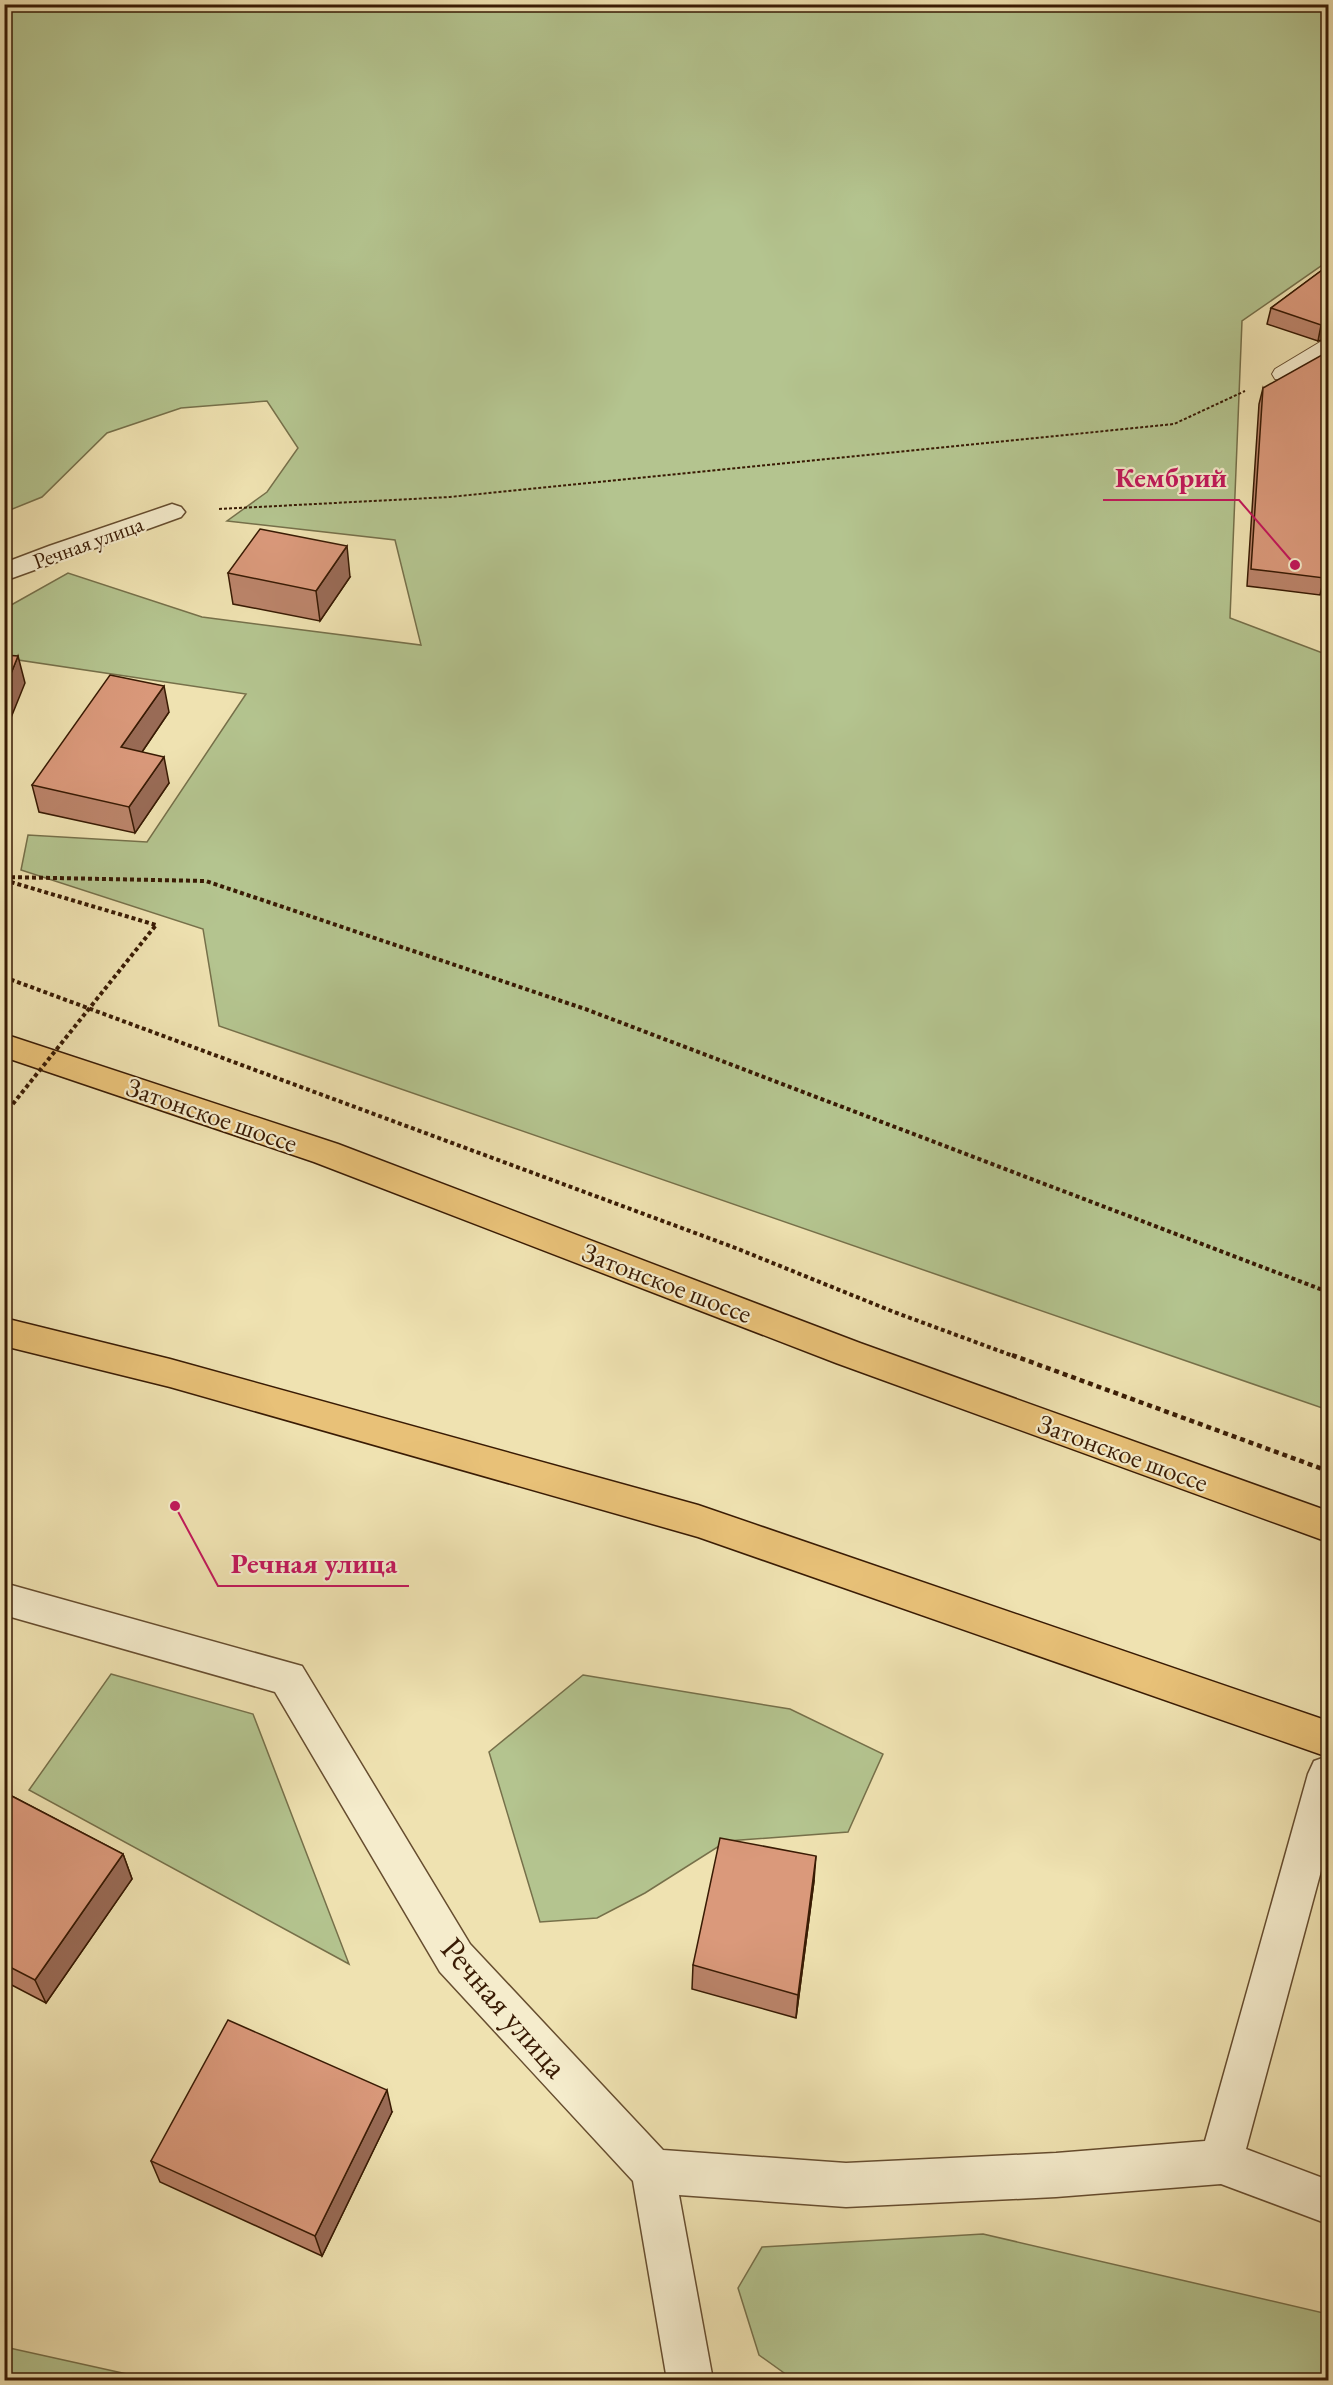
<svg xmlns="http://www.w3.org/2000/svg" width="1333" height="2385" font-family="'EB Garamond',serif">
<style>
.green{fill:#b4c48f;stroke:#76704a;stroke-width:1.5}
.lines{fill:none;stroke-linecap:round;stroke-linejoin:round}
.lane-casing{stroke:#664d2f;stroke-width:2}
.street-casing{stroke:#664d2f;stroke-width:3}
.primary-casing{stroke:#391b04;stroke-width:3}
.path-far2{stroke:#391b04;stroke-width:2;stroke-dasharray:3 2;stroke-linecap:butt}
.path-far1{stroke:#391b04;stroke-width:4;stroke-dasharray:4 3;stroke-linecap:butt}
.path{stroke:#391b04;stroke-width:4.5;stroke-dasharray:5 4;stroke-linecap:butt}
.lane{fill:#f5eccc;fill-rule:evenodd}
.street{fill:#f5eccc;fill-rule:evenodd}
.primary{fill:#e8c178;fill-rule:evenodd}
.path-bridge{stroke:#391b04;stroke-width:4;stroke-dasharray:4 3;stroke-linecap:butt}
.wall{fill:#bb846a;stroke:#391b04;stroke-width:1.5}
.shaded-wall{fill:#996b56;stroke:#391b04;stroke-width:1.5}
.building{fill:#da997b;stroke:#391b04;stroke-width:1.5}
.labels{text-anchor:middle;stroke-width:4.5;stroke-linejoin:round;paint-order:stroke}
.far-street-label{font-size:22px;fill:#391b04;stroke:#f5eccc}
.street-label{font-size:27px;fill:#391b04;stroke:#f5eccc}
.near-street-label{font-size:33px;fill:#391b04;stroke:#f5eccc}
.leader{fill:none;stroke:#c2185b;stroke-width:2}
.callout-dot{fill:#c2185b;stroke:#f5eccc;stroke-width:2}
.callout-label{font-size:28px;text-anchor:middle;font-weight:bold;fill:#c2185b;stroke:#f5eccc;stroke-width:4.5;stroke-linejoin:round;paint-order:stroke}
</style>
<rect width="100%" height="100%" fill="#efe2b1"/>
<filter id="stains"><feTurbulence type="fractalNoise" baseFrequency=".00333" numOctaves="4"/><feColorMatrix values="0 0 0 0 .2 0 0 0 0 .09 0 0 0 0 .02 0 0 0 .5 -.17"/></filter>
<radialGradient id="worn" r=".72"><stop offset=".6" stop-color="#630" stop-opacity="0"/><stop offset="1" stop-color="#630" stop-opacity=".3"/></radialGradient>
<path class="green" d="M5,5h1323v256l-86,60 -12,297 98,37v755l-1109,-384 -16,-97 -182,-59 7,-35 119,7 99,-148 -241,-36 -1,-49 64,-36 134,44 219,28 -26,-105 -168,-19 40,-29 31,-44 -31,-47 -86,7 -74,25 -65,64 -37,15z
M111,1674l142,40 96,250 -320,-174z
M583,1675l207,34 93,45 -35,78 -121,9 -82,52 -48,25 -57,4 -51,-170z
M983,2234l345,80v66h-534l-35,-25 -21,-67 24,-41z
M4,2347h1l149,33h-149z"/>
<g class="lines">
<defs>
<path id="lane" d="M1328,340v16c-15,10 -34,27 -53,23l-3,-5 3,-5 45,-27z"/>
<path id="street" d="M172,504l9,3 4,5 -4,5 -177,64v-18l45,-17z
M4,1583l298,83 168,278 193,206 183,13 210,-10 149,-12 103,-367 6,-13 14,-5v89l-82,304 82,31v44l-107,-40 -165,13 -210,10 -167,-12 34,185h-46l-34,-199 -193,-209 -165,-280 -271,-77z"/>
<path id="primary" d="M4,1034l334,110 522,199 468,168v31l-492,-179 -522,-201 -310,-105z
M4,1318l166,41 528,146 630,216v36l-630,-220 -528,-150 -166,-41z"/>
</defs>
<use href="#lane" class="lane-casing"/>
<use href="#street" class="street-casing"/>
<use href="#primary" class="primary-casing"/>
<path class="path-far2" d="M219,509l231,-12 724,-73 71,-33"/>
<path class="path-far1" d="M4,877l202,4 382,129 740,282
M4,880l152,45
M4,977l729,270 161,65 122,45"/>
<path class="path" d="M1012,1355l316,116"/>
<use href="#lane" class="lane"/>
<use href="#street" class="street"/>
<use href="#primary" class="primary"/>
<path class="path-bridge" d="M4,1115l152,-190"/>
</g>
<path class="wall" d="M1329,265v73l-11,3 -51,-17 4,-16z
M1263,388l61,190 -4,17 -73,-9 12,-182z
M228,573l122,4 -30,44 -87,-17z
M169,712l-27,40 27,31 -34,50 -96,-21 -7,-27z
M4,1792l119,62 9,25 -86,124 -42,-22z
M814,1881l-18,137 -104,-29 1,-24z
M392,2112l-70,144 -162,-74 -9,-21z"/>
<path class="shaded-wall" d="M1329,323v15l-11,3 3,-16z
M347,546l3,31 -30,44 -4,-30z
M18,656l7,27 -21,52v-44z
M164,686l5,26 -42,62 -6,-27z
M164,757l5,26 -34,50 -6,-26z
M123,1854l9,25 -86,124 -11,-23z
M816,1856l-2,25 -18,137 2,-23z
M387,2090l5,22 -70,144 -7,-20z"/>
<path class="building" d="M1329,265v58l-8,2 -50,-17z
M1329,351v194l-5,33 -73,-9 12,-181z
M260,529l87,17 -31,45 -88,-18z
M4,655l14,1 -14,35z
M110,675l54,11 -43,61 43,10 -35,50 -97,-22z
M4,1792l119,62 -88,126 -31,-16z
M720,1838l96,18 -18,139 -105,-30z
M228,2020l159,70 -72,146 -164,-75z"/>
<g class="labels">
<g class="far-street-label">
<text transform="translate(88 542) rotate(-20)" y="8">Речная улица</text>
</g>
<g class="street-label">
<text transform="translate(212 1115) rotate(19)" y="9">Затонское шоссе</text>
<text transform="translate(667 1283) rotate(21)" y="9">Затонское шоссе</text>
<text transform="translate(1123 1453) rotate(20)" y="9">Затонское шоссе</text>
</g>
<g class="near-street-label">
<text transform="translate(505 2007) rotate(49)" y="12">Речная улица</text>
</g>
</g>
<path class="leader" d="M1295 565L1239 500H1103M175 1506L218 1586H409"/>
<g class="callout-dot">
<circle cx="1295" cy="565" r="6"/>
<circle cx="175" cy="1506" r="6"/>
</g>
<g class="callout-label">
<text x="1171" y="487">Кембрий</text>
<text x="314" y="1573">Речная улица</text>
</g>
<rect width="1333" height="2385" fill="none" stroke="#efe2b1" stroke-width="24"/>
<rect x="6" y="6" width="1321" height="2373" fill="none" stroke="#391b04" stroke-width="3"/>
<rect x="12" y="12" width="1309" height="2361" fill="none" stroke="#391b04" stroke-width="1.5"/>
<rect width="100%" height="100%" filter="url(#stains)"/>
<rect width="100%" height="100%" fill="url(#worn)"/>
</svg>
